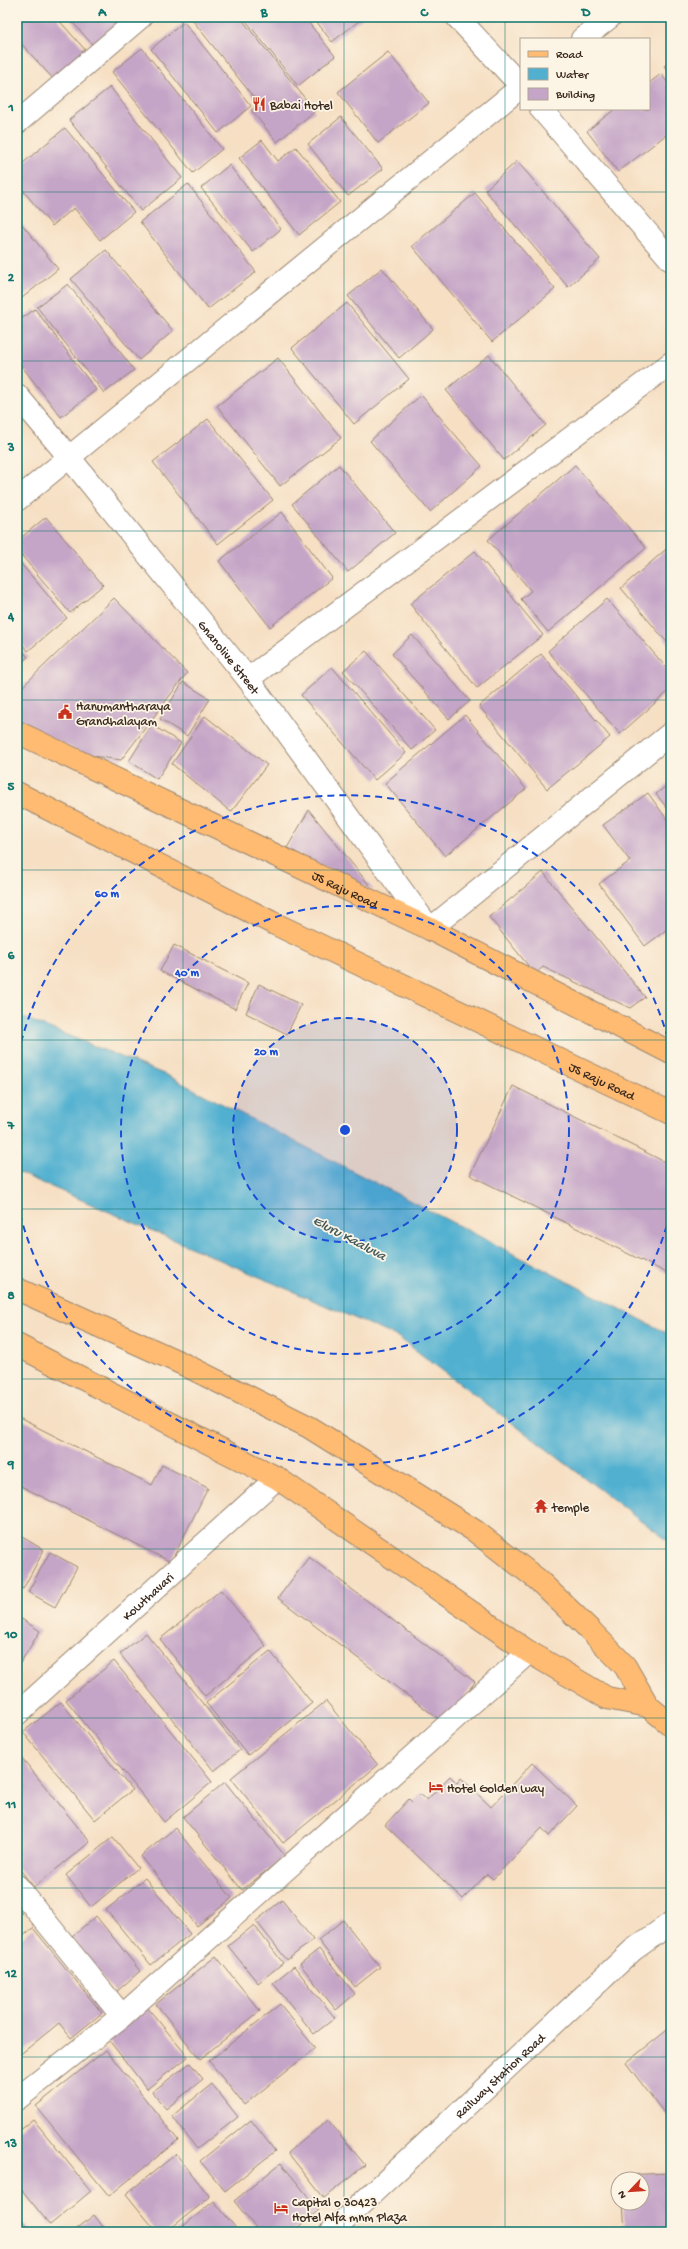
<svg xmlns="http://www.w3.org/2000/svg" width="688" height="2249" font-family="'Gochi Hand',sans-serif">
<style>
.water{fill:#51b0d0;stroke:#466d77}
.building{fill:#c5a5c7}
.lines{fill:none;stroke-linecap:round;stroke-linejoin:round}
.minor-casing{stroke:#988470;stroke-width:24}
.tertiary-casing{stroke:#988470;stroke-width:24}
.primary-casing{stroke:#988470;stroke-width:24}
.minor{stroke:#fff;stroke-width:22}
.tertiary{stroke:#fff;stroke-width:22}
.primary{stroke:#febb71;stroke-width:22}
.grid{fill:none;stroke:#0f766e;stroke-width:1;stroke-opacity:0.55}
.ring{fill:none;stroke:#1d4ed8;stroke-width:2;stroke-dasharray:7 5}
.labels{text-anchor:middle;stroke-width:3.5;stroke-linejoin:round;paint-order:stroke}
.poi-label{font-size:13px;fill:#3b2a1e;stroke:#fcf5e5;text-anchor:start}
.street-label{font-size:13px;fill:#3b2a1e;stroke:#fcf5e5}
.water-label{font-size:14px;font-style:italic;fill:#43595c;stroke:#fcf5e5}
.centre{fill:#1d4ed8;stroke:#fcf5e5;stroke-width:2}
.ring-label{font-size:12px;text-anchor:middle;font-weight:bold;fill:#1d4ed8;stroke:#fcf5e5;stroke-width:3.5;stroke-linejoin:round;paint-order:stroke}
.neatline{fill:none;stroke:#0f766e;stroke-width:1.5}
.grid-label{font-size:13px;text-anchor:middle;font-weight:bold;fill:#0f766e}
</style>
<rect width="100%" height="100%" fill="#fcf5e5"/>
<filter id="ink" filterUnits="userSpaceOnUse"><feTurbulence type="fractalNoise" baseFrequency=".025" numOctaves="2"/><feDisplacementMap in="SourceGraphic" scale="8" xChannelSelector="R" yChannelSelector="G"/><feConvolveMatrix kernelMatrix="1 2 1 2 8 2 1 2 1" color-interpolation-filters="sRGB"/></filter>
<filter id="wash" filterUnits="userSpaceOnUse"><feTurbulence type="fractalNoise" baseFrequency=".012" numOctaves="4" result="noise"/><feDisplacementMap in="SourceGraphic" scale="16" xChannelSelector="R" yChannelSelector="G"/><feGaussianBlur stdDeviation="0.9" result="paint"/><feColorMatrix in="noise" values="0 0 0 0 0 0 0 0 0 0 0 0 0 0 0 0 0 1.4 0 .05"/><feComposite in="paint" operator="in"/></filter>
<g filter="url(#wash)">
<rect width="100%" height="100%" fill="#f6dfc3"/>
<path class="water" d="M17,1015l149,60 505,260v208l-273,-206 -381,-165z"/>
<g id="blocks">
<path class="building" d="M17,17h39l32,36 -32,29 -39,-43z
M68,17h70l-39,35z
M190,17h50l75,94 -38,31 -26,-32 8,-6z
M243,17h61l31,39 -37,30z
M313,17h51l-32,25z
M184,22l67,84 -33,27 -67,-84z
M142,48l80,101 -29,24 -81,-101z
M388,52l41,51 -51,40 -40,-51z
M671,61v14l-7,-9z
M661,74l10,13v44l-53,41 -31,-41 28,-22h34v-26z
M110,87l72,91 -41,33 -72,-91z
M341,117l42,52 -35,27 -40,-52z
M65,128l69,84 -34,28 -26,-32 -22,18 -35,-43v-15z
M262,140l16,21 18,-14 44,55 -41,33 -60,-77z
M517,161l83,98 -32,28 -83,-97z
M229,165l52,64 -28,23 -52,-64z
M188,184l68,88 -48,37 -68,-87z
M475,193l80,96 -63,53 -80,-96z
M17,218l41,51 -41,33z
M106,250l67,81 -34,29 -68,-81z
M382,268l51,61 -34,29 -51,-62z
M68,284l66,86 -30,23 -67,-86z
M347,303l62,76 -55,45 -62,-76z
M35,309l61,81 -35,27 -44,-57v-38z
M489,355l57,70 -42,35 -58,-70z
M278,358l63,80 -61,48 -63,-80z
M421,395l61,71 -52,46 -60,-71z
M208,419l65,81 -55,44 -65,-82z
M339,465l56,68 -47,39 -56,-68z
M575,465l71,83 -98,84 -27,-33 10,-8 -43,-51z
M282,512l50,66 -62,49 -51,-66z
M46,517l57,68 -33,28 -53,-63v-9z
M671,545v102l-50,-59z
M475,551l68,84 -66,53 -67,-84z
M17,559l50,59 -39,33 -11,-13z
M114,598l73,75 -66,87 -35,-5 -69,-33v-30z
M607,599l64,74v16l-51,45 -72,-83z
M412,635l58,66 -21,18 -57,-65z
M17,645l11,12 -11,9z
M366,651l69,79 -23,20 -69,-79z
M541,654l69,83 -63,52 -68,-83z
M332,667l74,86 -31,27 -74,-85z
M183,682l27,17 -23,37 -27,-17z
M465,715l61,74 -81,67 -60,-73z
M205,716l62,49 -36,47 -59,-48z
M152,725l29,18 -24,36 -28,-18z
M671,782v31l-15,-19z
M648,793l23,32v112l-5,-7 -21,16 -46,-62 31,-23 -27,-36z
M309,810l65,81 -87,-43z
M543,872l102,125 -15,11 -87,-41 -8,7 -46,-57z
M174,945l74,38 -13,26 -75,-38z
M259,984l42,21 -14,29 -41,-21z
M513,1086l158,79v110l-201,-100z
M17,1417l135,68 10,-20 46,23 -37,74 -154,-78z
M17,1534l27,16 -21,39 -6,-4z
M50,1552l27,15 -22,40 -27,-15z
M309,1557l166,125 -31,41 -166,-125z
M221,1590l45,56 -61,50 -45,-57z
M17,1616l23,15 -23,37z
M146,1633l94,117 -26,21 -94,-117z
M270,1651l42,52 -64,52 -42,-52z
M114,1661l98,121 -48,40 -98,-122z
M326,1701l52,64 -95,78 -52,-65z
M61,1702l71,88 -37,30 -72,-88z
M17,1752l73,90 -56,45 -17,-21z
M532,1763l45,43 -28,30 -7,-8 -49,51 -6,-5 -24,25 -78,-74 24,-26 3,3 8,-8 7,6 23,-24 7,7 4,-5 30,29z
M225,1782l60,74 -43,34 -59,-73z
M175,1828l57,70 -35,28 -56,-70z
M113,1837l25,31 -47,39 -25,-32z
M145,1878l45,56 -39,31 -45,-55z
M282,1900l31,40 -26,20 -31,-39z
M17,1907l5,6 -5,5z
M96,1916l44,55 -25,22 -44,-56z
M343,1920l37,47 -25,20 -37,-47z
M254,1925l29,38 -25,20 -30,-37z
M33,1928l69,85 -31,25 -12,-15 -42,34v-63l4,-4 -4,-4v-45z
M319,1949l36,45 -19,16 -36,-46z
M216,1956l44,55 -60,48 -44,-55z
M294,1966l41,52 -21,16 -41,-51z
M280,2004l35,44 -71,57 -35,-44z
M147,2007l41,50 -41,32 -39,-50z
M671,2027v95l-45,-59z
M106,2050l72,90 -69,56 -73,-90z
M190,2063l13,16 -37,30 -14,-17z
M212,2084l26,33 -41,32 -25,-33z
M33,2119l58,72 -41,34 -33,-41v-52z
M251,2120l24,31 -50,40 -25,-30z
M328,2120l37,45 -41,33 -36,-45z
M176,2154l34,43 -44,35h-9l-31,-38z
M281,2163l38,47 -27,22h-33l-25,-31z
M671,2173v59h-46l-2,-29h19v-24h-20v-4z
M214,2201l25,31h-63z
M17,2214l15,18h-15z
M94,2215l13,17h-34z"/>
</g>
</g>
<g filter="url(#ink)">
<use href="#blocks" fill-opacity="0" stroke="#988470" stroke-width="1"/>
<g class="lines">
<defs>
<g id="minor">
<path d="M582,39l28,-22"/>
<path d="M17,123l124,-106"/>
<path id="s1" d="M17,395l52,62 179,222 182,250 241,-196"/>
<path d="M17,500l504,-413"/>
<path d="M248,679l423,-316"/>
<path id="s2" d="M17,1714l260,-236"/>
<path d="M17,1886l105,130"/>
<path d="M17,2099l105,-83 407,-364"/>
</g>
<g id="tertiary">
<path d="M457,17l64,69"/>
<path d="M541,109l130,151"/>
<path id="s3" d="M331,2232l302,-282 38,-27"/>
</g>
<g id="primary">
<path id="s4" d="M17,732l413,197 241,124"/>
<path id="s5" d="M17,793l254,129 400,191"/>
<path d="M17,1289l164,74 128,64 166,104 62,48 53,51 35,36 23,40 23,19"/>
<path d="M17,1345l260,133 252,174 78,46 41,8"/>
</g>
</defs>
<use href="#minor" class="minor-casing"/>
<use href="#tertiary" class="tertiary-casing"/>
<use href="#primary" class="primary-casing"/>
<use href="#minor" class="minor"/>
<use href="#tertiary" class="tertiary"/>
<use href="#primary" class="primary"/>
</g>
</g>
<path class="grid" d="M183,17v2215M344,17v2215M505,17v2215M17,192h654M17,361h654M17,531h654M17,700h654M17,870h654M17,1040h654M17,1209h654M17,1379h654M17,1549h654M17,1718h654M17,1888h654M17,2057h654"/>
<circle cx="345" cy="1130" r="112" fill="#1d4ed8" fill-opacity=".12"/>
<g class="ring">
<circle cx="345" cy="1130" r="112"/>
<circle cx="345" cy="1130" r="224"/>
<path d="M670 1214A336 336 0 0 1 18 1206M18 1054A336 336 0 0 1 670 1046"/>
</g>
<defs>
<symbol id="restaurant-bare" viewBox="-9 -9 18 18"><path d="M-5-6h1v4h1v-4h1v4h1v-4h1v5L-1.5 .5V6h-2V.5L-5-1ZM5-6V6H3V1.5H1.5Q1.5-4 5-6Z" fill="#c8321e" stroke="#fcf5e5" stroke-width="2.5" paint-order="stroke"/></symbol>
<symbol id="civic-bare" viewBox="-9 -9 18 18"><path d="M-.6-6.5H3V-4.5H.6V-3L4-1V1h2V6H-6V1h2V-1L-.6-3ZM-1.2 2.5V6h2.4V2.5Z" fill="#c8321e" stroke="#fcf5e5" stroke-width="2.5" paint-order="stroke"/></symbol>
<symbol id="temple-bare" viewBox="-9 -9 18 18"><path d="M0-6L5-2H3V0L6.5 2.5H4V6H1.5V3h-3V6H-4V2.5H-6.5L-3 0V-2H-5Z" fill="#c8321e" stroke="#fcf5e5" stroke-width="2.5" paint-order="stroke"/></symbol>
<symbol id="hotel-bare" viewBox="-9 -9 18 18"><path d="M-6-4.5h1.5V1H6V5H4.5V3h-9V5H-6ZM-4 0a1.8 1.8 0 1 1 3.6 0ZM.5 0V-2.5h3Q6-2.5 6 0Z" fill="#c8321e" stroke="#fcf5e5" stroke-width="2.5" paint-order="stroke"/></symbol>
</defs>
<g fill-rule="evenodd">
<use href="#restaurant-bare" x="249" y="94" width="20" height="20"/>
<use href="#civic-bare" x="55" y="702" width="20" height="20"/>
<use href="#temple-bare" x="531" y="1496" width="20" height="20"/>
<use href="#hotel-bare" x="426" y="1777" width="20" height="20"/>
<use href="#hotel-bare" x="271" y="2198" width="20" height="20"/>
</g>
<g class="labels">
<g class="poi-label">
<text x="270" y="109">Babai Hotel</text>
<text x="76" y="710">Hanumantharaya<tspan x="76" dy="15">Grandhalayam</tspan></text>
<text x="552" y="1511">temple</text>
<text x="447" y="1792">Hotel Golden way</text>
<text x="292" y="2206">Capital o 30423<tspan x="292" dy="15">Hotel Alfa mnm Plaza</tspan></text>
</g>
<g class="street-label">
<text dy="5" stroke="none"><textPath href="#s1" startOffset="337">Gnanolive Street</textPath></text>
<text dy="5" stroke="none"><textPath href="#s4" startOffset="364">JS Raju Road</textPath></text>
<text dy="5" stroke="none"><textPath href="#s5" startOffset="652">JS Raju Road</textPath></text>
<text dy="5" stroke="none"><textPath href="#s2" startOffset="176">Kowthavari</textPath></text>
<text dy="5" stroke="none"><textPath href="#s3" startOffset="230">Railway Station Road</textPath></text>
</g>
<g class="water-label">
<text transform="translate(350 1237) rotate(28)" y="5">Eluru Kaaluva</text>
</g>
</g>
<circle cx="345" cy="1130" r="6" class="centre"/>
<g class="ring-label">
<text x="107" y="897">60 m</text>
<text x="187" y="976">40 m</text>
<text x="266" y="1055">20 m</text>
</g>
<rect width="688" height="2249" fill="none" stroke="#fcf5e5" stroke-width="44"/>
<rect x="520" y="38" width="130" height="72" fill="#fcf5e5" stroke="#afa495"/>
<rect x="528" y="51" width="20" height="6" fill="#febb71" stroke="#afa495"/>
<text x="556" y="58" font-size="12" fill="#3b2a1e">Road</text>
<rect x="528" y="68" width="20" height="12" fill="#51b0d0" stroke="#afa495"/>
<text x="556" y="78" font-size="12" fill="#3b2a1e">Water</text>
<rect x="528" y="88" width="20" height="12" fill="#c5a5c7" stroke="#afa495"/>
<text x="556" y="98" font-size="12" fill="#3b2a1e">Building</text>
<g transform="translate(630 2191) rotate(245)"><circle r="19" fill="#fcf5e5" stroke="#afa495"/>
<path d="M0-3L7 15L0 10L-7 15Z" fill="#c8321e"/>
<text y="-6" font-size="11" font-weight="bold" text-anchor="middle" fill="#3b2a1e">N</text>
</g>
<rect x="22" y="22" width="644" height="2205" class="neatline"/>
<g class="grid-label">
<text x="102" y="16">A</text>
<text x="264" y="16">B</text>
<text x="424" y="16">C</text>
<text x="586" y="16">D</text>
<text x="11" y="111">1</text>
<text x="11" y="281">2</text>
<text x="11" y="451">3</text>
<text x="11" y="620">4</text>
<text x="11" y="790">5</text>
<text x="11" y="959">6</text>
<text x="11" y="1129">7</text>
<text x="11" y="1299">8</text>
<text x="11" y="1468">9</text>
<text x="11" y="1638">10</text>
<text x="11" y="1808">11</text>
<text x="11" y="1977">12</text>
<text x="11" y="2147">13</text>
</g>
</svg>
